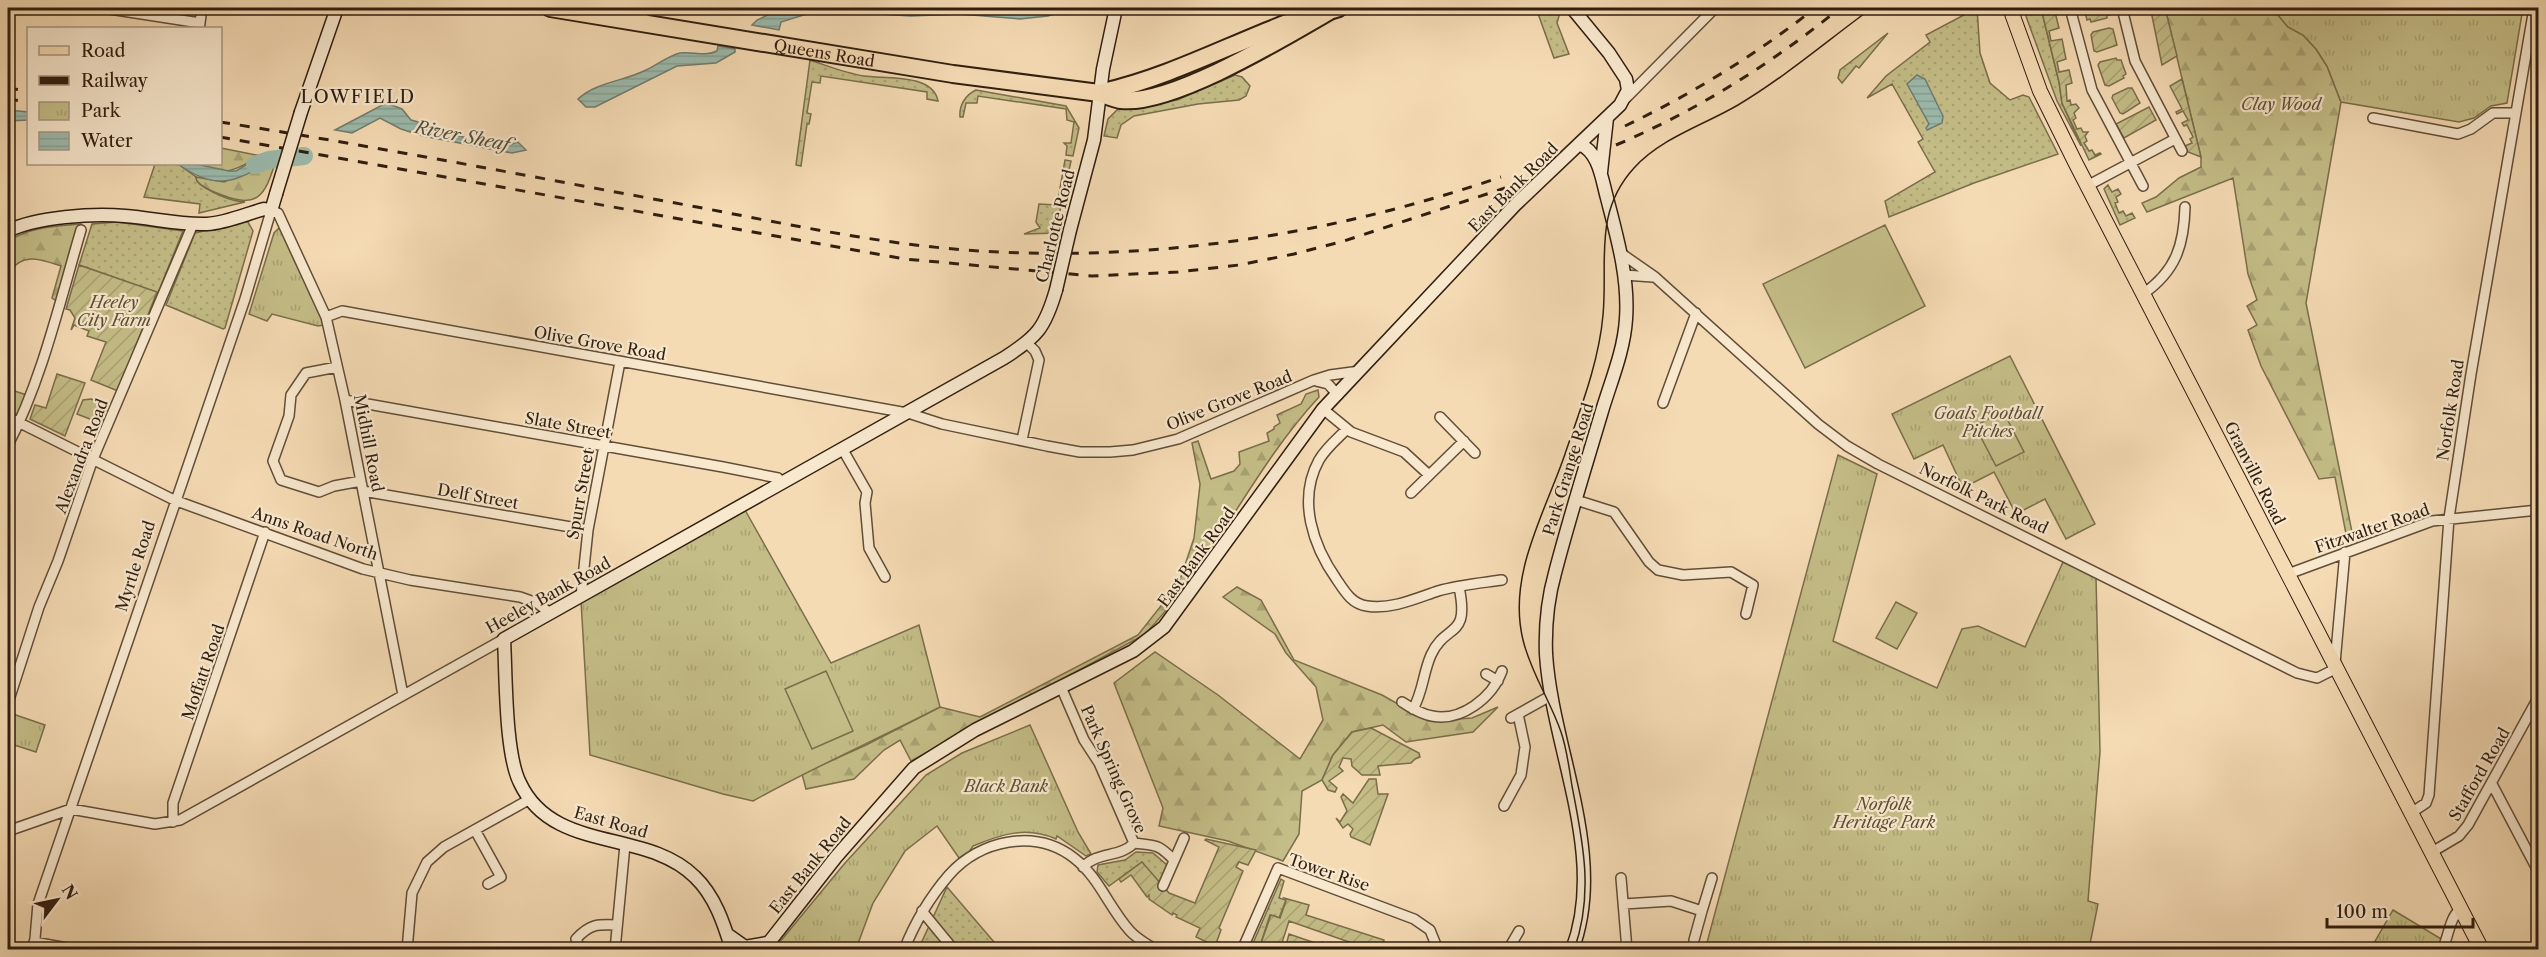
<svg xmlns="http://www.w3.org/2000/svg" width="2546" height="957" font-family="'Libre Caslon Text',serif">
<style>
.grass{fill:url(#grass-dots);stroke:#7a6e4b;stroke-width:1.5}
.forest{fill:url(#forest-firs);stroke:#7a6e4b;stroke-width:1.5}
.park{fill:url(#park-tufts);stroke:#7a6e4b;stroke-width:1.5}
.garden{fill:url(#garden-furrows);stroke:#7a6e4b;stroke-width:1.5}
.pitch{fill:#c4bd87;stroke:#7a6e4b;stroke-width:1.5}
.water{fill:url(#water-rules);stroke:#717c6e;stroke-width:1.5}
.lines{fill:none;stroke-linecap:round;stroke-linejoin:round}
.shore{stroke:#666c5e;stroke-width:1.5}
.river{stroke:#9cbbad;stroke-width:18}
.street-casing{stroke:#614d38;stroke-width:12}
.secondary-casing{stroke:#301e0f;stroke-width:15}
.primary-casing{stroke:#301e0f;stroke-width:16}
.highway-casing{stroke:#301e0f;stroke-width:20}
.street{stroke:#f8e8ce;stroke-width:9}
.secondary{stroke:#f8e8ce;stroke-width:12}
.primary{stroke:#f5dbb4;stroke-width:14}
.highway{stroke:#f5dbb4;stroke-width:16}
.tram{stroke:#301e0f;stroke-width:1.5}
.rail{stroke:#301e0f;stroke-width:3;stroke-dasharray:10 10;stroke-linecap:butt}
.secondary-bridge-casing{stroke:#301e0f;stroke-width:15;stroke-linecap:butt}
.secondary-bridge{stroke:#f8e8ce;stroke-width:12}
.labels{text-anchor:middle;stroke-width:4.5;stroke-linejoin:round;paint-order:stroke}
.street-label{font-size:16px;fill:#301e0f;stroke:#f8e8ce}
.park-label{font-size:16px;font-style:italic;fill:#5c4e33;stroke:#f8e8ce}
.neighbourhood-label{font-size:18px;letter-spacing:1.5px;fill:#301e0f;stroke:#f8e8ce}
.water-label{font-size:18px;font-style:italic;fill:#504d3e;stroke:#f8e8ce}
</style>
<defs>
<pattern id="grass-dots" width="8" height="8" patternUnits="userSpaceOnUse" patternTransform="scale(1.5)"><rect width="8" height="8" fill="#c4bd87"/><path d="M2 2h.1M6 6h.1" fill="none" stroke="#a9a273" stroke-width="1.8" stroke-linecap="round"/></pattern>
<pattern id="forest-firs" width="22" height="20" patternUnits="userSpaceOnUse" patternTransform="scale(1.5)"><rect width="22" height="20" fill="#c4bd87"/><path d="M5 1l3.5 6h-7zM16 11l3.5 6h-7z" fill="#a9a273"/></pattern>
<pattern id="park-tufts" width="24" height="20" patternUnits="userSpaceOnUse" patternTransform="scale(1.5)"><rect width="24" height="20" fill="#c4bd87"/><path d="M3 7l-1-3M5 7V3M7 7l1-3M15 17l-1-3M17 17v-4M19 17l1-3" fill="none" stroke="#a9a273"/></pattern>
<pattern id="garden-furrows" width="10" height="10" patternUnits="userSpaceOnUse" patternTransform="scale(1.5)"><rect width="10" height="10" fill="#c4bd87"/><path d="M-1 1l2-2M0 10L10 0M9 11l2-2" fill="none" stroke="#a9a273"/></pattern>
<pattern id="water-rules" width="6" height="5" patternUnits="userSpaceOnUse" patternTransform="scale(1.5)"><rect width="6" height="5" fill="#9cbbad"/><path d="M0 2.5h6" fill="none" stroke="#87a094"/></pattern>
</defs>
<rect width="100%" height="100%" fill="#f5dbb4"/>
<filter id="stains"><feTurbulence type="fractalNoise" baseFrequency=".00333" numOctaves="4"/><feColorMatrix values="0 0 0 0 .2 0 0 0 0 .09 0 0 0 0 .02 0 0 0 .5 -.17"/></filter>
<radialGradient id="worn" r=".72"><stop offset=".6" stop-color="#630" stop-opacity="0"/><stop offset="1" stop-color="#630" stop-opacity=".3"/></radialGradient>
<path class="grass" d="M1536,8h15l8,8 -2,7 12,31 -15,4z
M1977,8l3,45 10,30 20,17 13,-5 6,2 29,57 -84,29 -85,34 -4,-16 50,-29 -17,-30 5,-3 -31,-55 -25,14 19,-22 44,-34 -4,-7z
M2023,8h18l18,74 3,21 19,43 -24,-45z
M1888,33l-29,35 -3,-2 -14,17 -4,-5 2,-8z
M810,60c18,6 35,13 54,16 21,3 69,-3 74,25l-11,-2v-7l-106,-16 -1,7 -8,-1 -5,31 4,1 -2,10h-2l-6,42 -5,-1z
M1235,75l7,2 8,9 -4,10 -7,4 -41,4 -64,12 -13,9 -4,13 -13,-2 4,-17 10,-10 59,-9z
M976,90l90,16 13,22 -6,28 -7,-1 1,-9 -3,-3h7l3,-21 -7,-2 -1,-11 -88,-13 -1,7h-11l-3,14h-3c-1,-11 5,-22 16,-27z
M1065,160l6,1 -14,63v9l-33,1 16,-6 -4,-6 3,-18 18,1z
M155,164h23l18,13 1,4c11,11 33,20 48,21l-46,11 1,-9 -56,-7z
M2108,185l4,7 6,-3 3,5 -5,3 2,5 -3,1 4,10 4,-2 3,5 6,-3 3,5 -15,7 -16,-36z
M117,222l66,9 -25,62 -79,-28 13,-41z
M242,222h6l5,9 -28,97 -2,1 -57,-24 29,-72z
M1136,852l17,1 14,12 -8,20 -17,-23 -33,24 -12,-14 1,-7 27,-5z
M1281,879l3,2 -5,17 7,2 -7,18 -9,-3 -11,34 -9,1z
M947,887l53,62 -82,1z"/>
<path class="forest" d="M2165,8h107l16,19 15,8 13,14 11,17 14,36 -35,201 47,234 -6,2 -12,-62 -16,2 -58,-113 -13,-36 9,-5 -10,-19 10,-6 -9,-26 -15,-96 -86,34 -5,-9 14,-6 23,-19 22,-11v-10z
M221,148l40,8c-24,13 -37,23 -66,8h25z
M275,163c-10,33 -18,46 -53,32 -9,-4 -19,-6 -25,-14l-1,-4 28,5 38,-17z
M81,224l-23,78 -6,-4 9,-32c-21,-7 -38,-14 -53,7v-31c19,-15 49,-16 73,-18z
M8,389l19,6 -9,23 -10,-5z
M1318,390l1,7c-67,72 -106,167 -175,238l-233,126 -11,-21 -16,10 -30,29 -48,10 -4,-15 64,-29 74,-38 40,10 158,-82 41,-52 15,-45 6,-54 -8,-41 6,-2 13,38 23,-8 6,-7 -1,-12 30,-11 -2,-8 7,-4v-2l6,-4 -3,-8 24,-11 5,-10z
M1237,587l24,13 33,60 88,35 46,26 44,-3 26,-11 -25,25 -67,10 -23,-17 -31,7 -19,23 -11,25 -20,11 -3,43 -16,27 -55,-20 -69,-15 4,-18 -49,-125 41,-31 63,43 82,64 23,-39 -7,-33 -30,-34 -11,-19 -52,-37z"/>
<path class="park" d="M2272,8h251l-16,95 -16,3 -17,12 -15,4 -118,-20 -14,-36 -11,-17 -13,-14 -15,-8z
M279,228l4,3 41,94 -6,1 -46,-12 -5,7 -18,-7 25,-81z
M2010,356l85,168 -29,15 -21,-40 -29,15 -22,-42 -31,16 -20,-43 -29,14 -22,-45z
M91,399l19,8 -7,17 -26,-10 6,-14z
M1838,455l39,19 -44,167 104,47 25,-59 16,-3 47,21 38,-85 33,15 4,175 -12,149 10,3 -9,45 -384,1z
M745,510l86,153 88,-38 21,82c-62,32 -126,60 -187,94l-30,-7 -133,-39 -9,-154z
M10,713l35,12 -9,27 -28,-9z
M1030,725l48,107 13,22 -5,2 -29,-20 -1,3c-30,-13 -54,-5 -83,7l-4,6 -10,6 -22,-32 -32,25 -32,52 -17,46h-82l71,-86 81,-88 36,-22z
M2393,910l50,30 -5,9 -68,1z"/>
<path class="garden" d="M2041,8h3l1,2 9,-2 5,20 -10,3 2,10 11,-2 4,20 -9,3 2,10 10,-2 3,13 -6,2 1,16 3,-1 1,5 5,-1 3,4 -5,5 2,5 -3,2 4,9 4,-1 2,4h5l-3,4 2,5 -3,2 5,8 3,-1 3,5 5,-2 1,1 -12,6 -27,-57 -3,-21z
M2084,8h24l2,7h-3v3l-16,4 -1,-3 -3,1z
M2145,8h20l12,48 -15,9 -11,-54 -9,2z
M2109,28l4,1 4,16 -20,7 -3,-1 -3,-16 2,-3z
M2116,58l1,2h4l5,14 -3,2 1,2 -15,8 -4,-1 -7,-20 2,-3z
M2182,79l19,78 -13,-5 -3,-6 7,-3 -2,-4 3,-2 -6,-12 -3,1 -2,-3 6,-3 -5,-9 -6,3 -1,-2 6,-3 -12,-23z
M2128,88h4l8,15 -17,11 -3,-1 -8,-15 1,-3z
M2149,107l7,13 -32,18 -8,-14z
M79,265l78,27 -39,99 -27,-11 15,-38 -19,-6 2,-5 -15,-6 -3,5 4,-12 -5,-8 -4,-1z
M57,374l28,9 -20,53 -35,-17 5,-14 11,3z
M1371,728l48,25 1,4 -5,2 -4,4 -33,3 2,9h-18l-10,-9 -1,-7 -8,-1 -4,9 4,4 -14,10 8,7 -2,4 -7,-2 -6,-10 11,-25 19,-23z
M1369,779h7l2,15h10l-18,51 -19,-8 -1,-3 3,-5 -5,-5 -5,4 -7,-10 4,4 7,-11 -6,-14 2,-3 10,9z
M1206,839l50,11 -8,15 -9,-3 -3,5 7,4 -24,57 2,2 -4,11 2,1 -4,4 -19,-9 4,-9 -24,-11 1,-2 -4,-2 -1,2 -23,-16v-4l-2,2 -16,-22 -10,7 -2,-3 23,-17 27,31 26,10 24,-56 -14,-7z
M1284,898l25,7 -3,10 78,25 -2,9h-13l-80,-28 -9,28 -20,-3 11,-31 9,3 6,-17z
M1289,934l32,11 1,-3 9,3 -1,3 3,1h-48z"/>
<path class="pitch" d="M1885,225l40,81 -120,62 -42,-84z
M2003,411l21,41 -28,14 -21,-40z
M1896,602l21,11 -20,36 -21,-11z
M826,671l27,60 -41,18 -27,-60z"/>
<path class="water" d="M783,8h288l-23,8 -28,3 -61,-5 -48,2 -64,-4 -37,1 -29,9 -2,8 -27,-5 5,-5z
M718,46l17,3v3l-19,11 -39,3 -82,41h-9l-8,-8c18,-17 47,-18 68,-29 11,-5 22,-14 34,-17 12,-2 25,4 37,-2z
M1917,75l8,4 18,37 -1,7 -15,7 -1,-2 3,-4 -22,-40z
M386,103l16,6 9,11 18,5 12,8 68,12 9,-3 8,8 -14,3 -89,-17 -22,-7 -21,-11 -28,15 -17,-3z
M8,110l20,2v8l-20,1z
M278,155l-3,8c-16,3 -21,9 -35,14 -23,10 -44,0 -62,-13h17l34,7h7l25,-15z"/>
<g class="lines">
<path class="shore" d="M867,8c31,2 62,-1 93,0 33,1 65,9 97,0"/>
<path class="river" d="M255,165l14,-5 35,-4"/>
<defs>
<path id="street" d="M103,8l97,15 -1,5
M2070,8l22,82 51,96
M2122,8l13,53 47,90
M642,22l2,-14
M200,23l2,-15
M1626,98l89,-90
M2373,118l85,16 13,-5 22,-16h22
M2087,186l88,-47
M1622,254l33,23 163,147 29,22 31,18 419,209 20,5 20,-10
M1624,275l29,2
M2143,294c33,-23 41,-49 42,-87
M326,317l16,-6 565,102
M337,367l-31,6 -15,22 -2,21 -16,45 8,19 38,12 15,-6 27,-5
M1316,381l12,3 10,11
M345,400l378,67 55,11 4,5
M1663,403l33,-90
M1323,409l28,23 53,20 25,23
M908,413l34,11 105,22 33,6h30l23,-2 45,-11 136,-59 16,-5 30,-4
M8,417l166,83 189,69 47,11 110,17 17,6 13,10
M1440,417l35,36
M1347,429c-10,10 -21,19 -28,31 -22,40 -6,86 18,120 8,12 15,24 30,26 24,4 50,-8 71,-15 20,-6 43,-8 64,-11
M1022,440l17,-80 -4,-9 -8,-8
M8,445c34,-65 52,-144 73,-215
M843,450l24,42 -2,11 4,45 16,29
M363,491l225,39
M1411,493l53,-52
M1576,500l38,12 35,50 9,8 25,5 48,-3 22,13 -7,29
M2288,574l144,-53 106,-11
M581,596l7,-66 32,-168
M2335,663l10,-111
M1486,674l12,7
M1061,687l23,53 15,23 35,80
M1402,702c9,6 19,12 30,14 29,6 60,-18 70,-45
M8,703l31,-96 19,-46 35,-102 100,-235
M1413,709c10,-17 10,-36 18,-54 15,-33 39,-15 28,-68
M1511,718l41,-23
M2492,784l46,87
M1504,806l17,-31 4,-28 -7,-33
M2411,813l15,-10 3,-8 20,-277 22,-144 63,-366
M173,822v-19l92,-271
M475,830l26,47 -13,7
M8,831l63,-22 84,15 25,-4 324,-181
M1134,843c22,3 23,0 40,17
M2432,852l27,-16 9,-11 70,-127
M1083,867c15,-16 37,-9 51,-24
M1621,878l6,72
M1163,886l21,-48
M1624,904l47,-3 31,10 10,-33
M922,911l32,39
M1694,940l8,-29
M34,942l44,8
M34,950l4,-46 207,-605 26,-88 7,2 48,104 19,83 58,295
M407,950l5,-57 15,-31 17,-15 86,-48
M581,950l-5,-11c14,-15 21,-15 41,-14
M615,950l10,-105
M904,950c11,-28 26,-53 45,-75 31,-35 86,-47 125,-17 25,19 35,50 56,73 7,8 17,13 26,19
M1242,950l36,-82 136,51 16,11 8,20
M1453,950h8
M1508,950l11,-19
M2442,950c7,-14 7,-31 18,-41"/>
<path id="secondary" d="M301,112l36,-104
M1601,172l6,-54
M1070,230l24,-90 9,-71 13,-61
M8,231c28,-14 85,-18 117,-15 27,2 54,9 82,8 19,-1 39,-10 57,-15l7,2 5,-17
M728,935l17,12 22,-4
M732,950c-8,-26 -17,-54 -37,-73 -49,-49 -142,-23 -175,-94 -15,-29 -14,-108 -16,-144l500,-281c33,-21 41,-30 52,-68
M763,950l73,-93 78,-89 61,-38 158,-79 31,-24 159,-218 192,-204 105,-100 8,-15 -2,-11 -17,-26 -37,-45
M1572,950c36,-94 -20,-201 -26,-296 -1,-27 2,-56 9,-81 14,-54 31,-108 47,-162 9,-30 22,-60 24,-92 3,-41 -9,-82 -19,-121 -5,-18 -8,-47 -28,-54"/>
<path id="primary" d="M2010,8l30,83 35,71 407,788"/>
<g id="highway">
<path id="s1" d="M550,8l403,66 146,19c7,2 15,6 22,7 50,6 162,-62 207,-88"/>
<path d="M1103,92c61,-14 116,-42 174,-65 20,-9 42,-12 62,-19"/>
</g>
</defs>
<use href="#street" class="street-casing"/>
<use href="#secondary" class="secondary-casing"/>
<use href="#primary" class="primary-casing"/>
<use href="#highway" class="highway-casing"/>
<use href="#street" class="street"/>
<use href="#secondary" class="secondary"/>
<use href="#primary" class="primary"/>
<use href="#highway" class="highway"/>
<path class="tram" d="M1574,950c20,-56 9,-108 -2,-164 -3,-18 -5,-37 -11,-54 -11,-32 -30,-59 -38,-92 -16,-65 22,-127 42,-186 15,-44 34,-92 38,-139 5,-54 -10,-102 31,-147 27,-30 70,-43 104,-63 47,-28 90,-65 134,-97"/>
<path class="rail" d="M8,88l20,3
M8,99l20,3
M220,122c160,25 318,56 477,85 100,19 201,41 303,45 171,8 340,-20 501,-75
M1625,126c67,-32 132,-72 190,-118
M220,137l685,122 187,17 86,-4 61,-7 55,-11 50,-13 161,-53
M1616,145c82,-35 155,-81 224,-137"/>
<defs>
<path id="secondary-bridge" d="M276,194l25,-82
M1056,290l14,-60"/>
</defs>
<use href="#secondary-bridge" class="secondary-bridge-casing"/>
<use href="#secondary-bridge" class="secondary-bridge"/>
</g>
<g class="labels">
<g class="street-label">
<text dy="6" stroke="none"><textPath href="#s1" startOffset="278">Queens Road</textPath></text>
<text transform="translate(1513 187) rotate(-45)" y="6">East Bank Road</text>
<text transform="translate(1055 226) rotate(-76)" y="6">Charlotte Road</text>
<text transform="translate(600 343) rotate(10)" y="6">Olive Grove Road</text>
<text transform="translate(1229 400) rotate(-22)" y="6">Olive Grove Road</text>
<text transform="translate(2450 410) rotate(-81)" y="6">Norfolk Road</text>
<text transform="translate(568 425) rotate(10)" y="6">Slate Street</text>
<text transform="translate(369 443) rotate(79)" y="6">Midhill Road</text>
<text transform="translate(81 456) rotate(-69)" y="6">Alexandra Road</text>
<text transform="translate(1568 469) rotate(-73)" y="6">Park Grange Road</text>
<text transform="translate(2255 473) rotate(63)" y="6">Granville Road</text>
<text transform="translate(580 494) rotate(-80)" y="6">Spurr Street</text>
<text transform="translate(478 496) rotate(10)" y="6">Delf Street</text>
<text transform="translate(1984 498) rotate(26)" y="6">Norfolk Park Road</text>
<text transform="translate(2372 528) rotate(-19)" y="6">Fitzwalter Road</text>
<text transform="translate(315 533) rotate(19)" y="6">Anns Road North</text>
<text transform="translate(1196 557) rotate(-54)" y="6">East Bank Road</text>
<text transform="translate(135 566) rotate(-72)" y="6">Myrtle Road</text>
<text transform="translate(548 595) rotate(-29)" y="6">Heeley Bank Road</text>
<text transform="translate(203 672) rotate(-71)" y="6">Moffatt Road</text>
<text transform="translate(1114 769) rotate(66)" y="6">Park Spring Grove</text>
<text transform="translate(2479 774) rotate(-60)" y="6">Stafford Road</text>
<text transform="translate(611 822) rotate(16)" y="6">East Road</text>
<text transform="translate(810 865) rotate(-51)" y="6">East Bank Road</text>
<text transform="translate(1329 872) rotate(19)" y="6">Tower Rise</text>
</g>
<g class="park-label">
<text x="2281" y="110">Clay Wood</text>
<text x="114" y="308">Heeley<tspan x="114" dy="18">City Farm</tspan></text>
<text x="1988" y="419">Goals Football<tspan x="1988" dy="18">Pitches</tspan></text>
<text x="1006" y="792">Black Bank</text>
<text x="1884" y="810">Norfolk<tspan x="1884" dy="18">Heritage Park</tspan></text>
</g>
<g class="neighbourhood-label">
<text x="358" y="103">LOWFIELD</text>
</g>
<g class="water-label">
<text transform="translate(462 136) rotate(11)" y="6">River Sheaf</text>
</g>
</g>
<rect width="2546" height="957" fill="none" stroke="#f5dbb4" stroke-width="30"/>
<rect x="9" y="9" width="2528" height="939" fill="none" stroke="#301e0f" stroke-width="3"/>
<rect x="15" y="15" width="2516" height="927" fill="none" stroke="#301e0f" stroke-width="1.5"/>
<rect x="27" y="27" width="195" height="138" fill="#f8e8ce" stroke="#a89782" stroke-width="1.5"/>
<rect x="39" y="46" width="30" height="9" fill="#f5dbb4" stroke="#a89782" stroke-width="1.5"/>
<text x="81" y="57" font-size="18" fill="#301e0f">Road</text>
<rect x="39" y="76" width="30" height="9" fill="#301e0f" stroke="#a89782" stroke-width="1.5"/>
<text x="81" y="87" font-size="18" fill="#301e0f">Railway</text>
<rect x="39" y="102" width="30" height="18" fill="url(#park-tufts)" stroke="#a89782" stroke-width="1.5"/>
<text x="81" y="117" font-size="18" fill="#301e0f">Park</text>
<rect x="39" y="132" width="30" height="18" fill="url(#water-rules)" stroke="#a89782" stroke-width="1.5"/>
<text x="81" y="147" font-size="18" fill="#301e0f">Water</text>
<g transform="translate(57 900) rotate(58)" stroke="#f8e8ce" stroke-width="4.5" paint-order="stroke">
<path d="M0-4.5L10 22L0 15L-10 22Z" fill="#301e0f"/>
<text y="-9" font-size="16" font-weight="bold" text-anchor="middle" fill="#301e0f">N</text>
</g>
<path d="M2327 918v9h146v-9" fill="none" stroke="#301e0f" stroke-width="3"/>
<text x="2336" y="918" font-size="18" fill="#301e0f" stroke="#f8e8ce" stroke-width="4.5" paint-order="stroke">100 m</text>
<rect width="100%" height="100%" filter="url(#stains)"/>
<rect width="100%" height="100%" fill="url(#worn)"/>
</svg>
